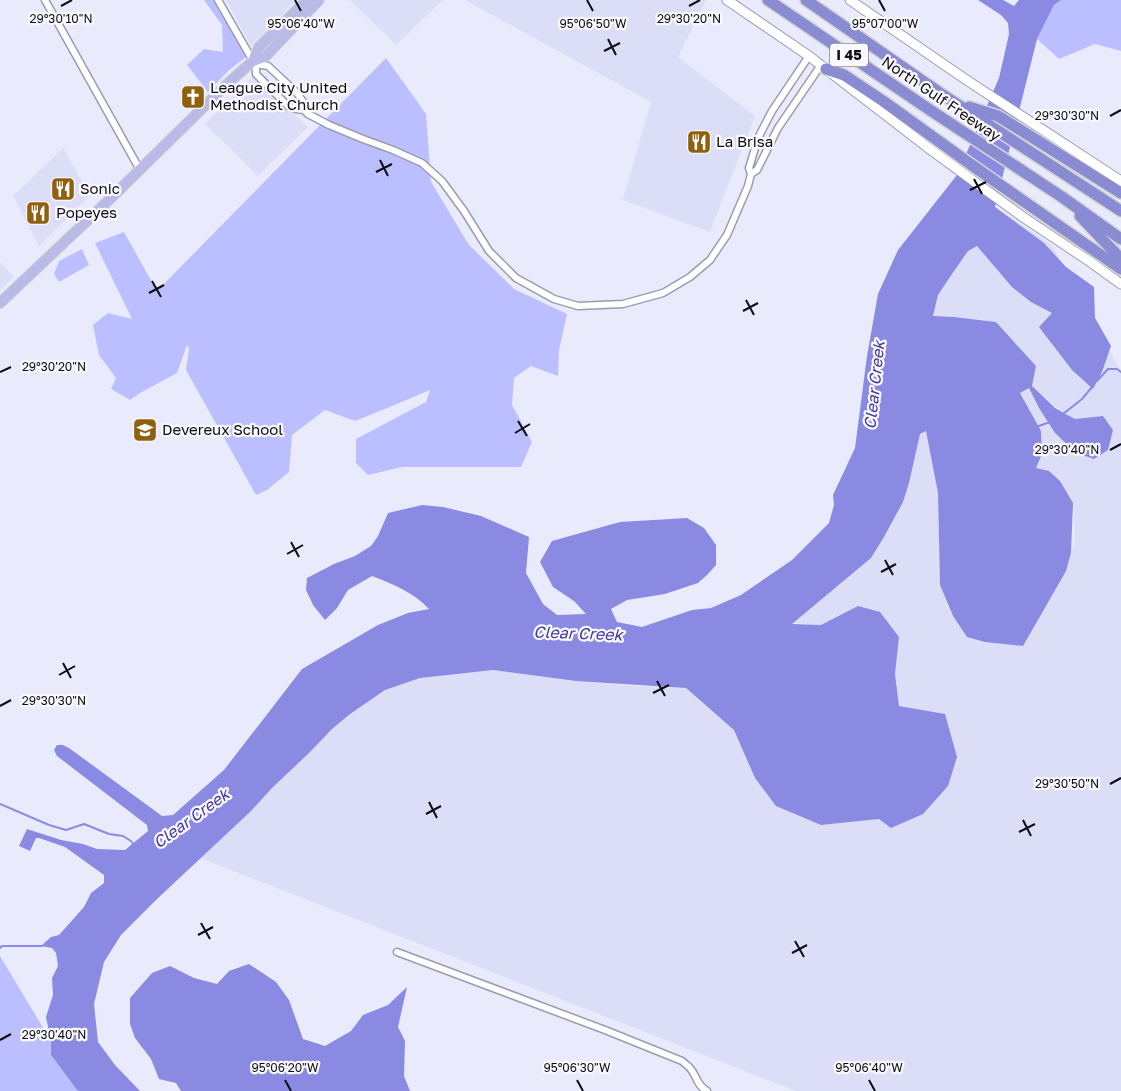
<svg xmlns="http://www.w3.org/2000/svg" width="1121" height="1091" font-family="'Golos Text',sans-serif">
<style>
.built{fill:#dcdef7}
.green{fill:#bcbfff}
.water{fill:#8a8ae2}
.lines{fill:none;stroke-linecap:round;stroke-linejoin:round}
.stream{stroke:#8a8ae2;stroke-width:2}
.minor-casing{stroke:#9b9cad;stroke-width:9}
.secondary-casing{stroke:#9b9cad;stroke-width:11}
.primary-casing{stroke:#d3d3d4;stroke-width:12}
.motorway-casing{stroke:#d3d3d4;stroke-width:14}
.minor{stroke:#fff;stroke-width:6}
.secondary{stroke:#fff;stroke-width:9}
.primary{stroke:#b9bae5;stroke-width:10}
.motorway{stroke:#8a8cd3;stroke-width:11}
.ticks{fill:none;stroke:#0c0c12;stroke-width:2}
.labels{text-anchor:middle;stroke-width:4.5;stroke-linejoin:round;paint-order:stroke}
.shield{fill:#f9f9fd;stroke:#535358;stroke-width:1}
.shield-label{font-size:14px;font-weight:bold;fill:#0c0c12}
.poi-label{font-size:15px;fill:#0c0c12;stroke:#f9f9fd;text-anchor:start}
.street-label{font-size:15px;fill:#0c0c12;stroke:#f9f9fd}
.water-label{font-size:16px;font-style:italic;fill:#42379d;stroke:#f9f9fd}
.ticks-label{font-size:12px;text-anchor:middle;fill:#0c0c12;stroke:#f9f9fd;stroke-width:4.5;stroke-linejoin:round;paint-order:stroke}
</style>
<rect width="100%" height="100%" fill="#e9ebfd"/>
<path class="built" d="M226,0h70l-45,46z
M350,0h93l-47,45z
M465,0h241l-28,57 77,59 -45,116 -87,-32 28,-98z
M253,76l55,51 -50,49 -53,-52z
M63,148l27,47 -51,51 -26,-50z
M1002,211l50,34 69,126v720h-325l-596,-233 42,-39 30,-31 37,-35 23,-24 24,-21 29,-18 35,-12 63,-7 10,-1 83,11 60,5 50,2 48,42 21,48 66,47 102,-11 25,-28 -3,-72 -46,-7 -4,-33 4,-38 -39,-29 -5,1 -34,17 -28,-2 78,-65 13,-21 12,-21 13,-33 11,-49 7,-3 11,62 2,92 11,29 16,23 99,-66 9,-31 -2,-37 -37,-35 6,-14 -1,-23 -21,-38 9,-5 10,20 16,25 21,20 18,6 14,-9 -5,-34 -28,3 -24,-15 -20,-18 5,-20 -40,-44 -42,-5h-21l5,-21 10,-16 20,-29 26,-15z
M0,262l14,15 -14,13z"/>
<path class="green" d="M204,0h11l31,57 -17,13 -21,22 -21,-27 17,-16 19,3 -1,-27z
M1061,0h60v51l-26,-7 -36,15 -22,-20 17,-34z
M386,58l40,56 5,68 38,63 45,44 53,25 -8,36 -1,26 -27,-10 -17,12 -2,27 20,37 -11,25h-119l-34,8 -12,-12v-24l70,-37 4,-12 -50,21 -25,10 -30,-11 -33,25 -3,37 -22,18 -11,5 -70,-125 3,-21 -2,-4 -10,28 -37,20 -10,7 -19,-11 5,-11 -17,-23 -6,-30 15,-12 24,6 -37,-76 29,-11 33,59z
M82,249l7,16 -30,17 -5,-8 5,-13z
M0,956l51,85v14l26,35 2,1h-79z"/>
<path class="water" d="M978,0h25l11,6 5,-6h42l-7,5 -17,34 -42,168 49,36 22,24 28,20 1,31 16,28 -9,26 -9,17 -21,-19 -33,-43 13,-14 -21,-11 -19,-15 -35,-41 -9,5 -16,23 -14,21 -5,21 21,1 42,5 40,44 -4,20 23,22 20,11 28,-3 10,14 -5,20 -14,9 -18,-6 -21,-20 -16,-25 -10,-20 -9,5 21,38 1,23 -6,14 13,3 11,10 13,22 -2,50 -5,18 -43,75 -38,-4 -18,-5 -14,-21 -13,-31 -2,-92 -12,-62 -6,3 -11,49 -6,19 -19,35 -13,21 -79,66 29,1 37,-19 22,6 19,25 -4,37 4,32 46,8 12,43 -9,29 -25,28 -32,14 -12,-9 -58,6 -45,-19 -21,-28 -21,-48 -48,-42 -110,-7 -83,-11 -73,8 -35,12 -35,24 -18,15 -23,24 -37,35 -21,23 -94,88 -36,36 -17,27 -10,42 4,38 17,23 25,26h-61l-2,-1 -26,-35v-14l-5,-24 7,-22 -1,-17 6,-12 -2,-13 -4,-5 -11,-2 10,-9 8,-2 25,-28 7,-14 13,-10v-8l-39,-28 -26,-9h-3l-6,13 -11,-5 8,-17 34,11 22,4 14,5 28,1 23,-19 -1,-6 -90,-69 -3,-6 3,-5h6l6,3 78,57 15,11 11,-1 51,-45 78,-101 76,-44 30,-12 21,-4c-16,-17 -36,-25 -57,-33l-24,14 -11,18 -12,12 -12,-15 -7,-15 1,-12 27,-14 21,-8 16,-10 7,-10 10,-23 34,-8 21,2 38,9 48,21 -3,36 17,31 14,11 29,-1 -12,-13 -21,-14 -13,-25 12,-21 68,-19 67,-4 17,10 12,17v20l-9,10 -9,8 -33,11 -38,6 -16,9 6,13 25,5 50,-17 19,-2 30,-13 51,-35 37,-37 5,-18 -1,-10 22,-47 12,-92 11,-62 20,-44 59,-75 42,-97 10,-44 -1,-11 -7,-8z
M249,964l27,18 13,18 14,39 22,7 26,-15 12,-16 25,-10 19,-18 -9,40 7,14 -1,35 6,15h-229l-5,-8 -17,-4 -8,-20 -16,-21 -5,-14v-26l22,-25 18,-7 24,12 23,6 12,-13z"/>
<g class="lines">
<path class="stream" d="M1097,381l11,-12h9l4,3
M1063,414l19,-15 10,-12
M1036,427l14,-5
M0,804l49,21 17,5 18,-6 25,10 14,2 8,5 3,4
M0,948l2,-2h40"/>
<defs>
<path id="minor" d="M45,0l95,170
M218,0l35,61 3,3 12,2 29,27 7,10v7
M256,64v10l32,32 8,3 8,1 4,4 21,11 34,14 30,11 29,13 20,18 22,30 25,40 27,27 38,21 24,7 45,-2 40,-11 27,-16 20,-17 17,-25 21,-49 3,-12 -2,-6 9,-30 14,-27 37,-55
M751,174l6,-4 21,-42 43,-63
M397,952l208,78 77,31c2,2 5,4 7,6 8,8 7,18 18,24"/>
<path id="secondary" d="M727,0l82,56 118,91 96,70 66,44 32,23
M850,0l118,81 153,100"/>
<path id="primary" d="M253,61l6,-14 48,-47
M0,303l110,-104 116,-114 27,-24 13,-5 53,-56"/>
<path id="motorway" d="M768,0l162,110 132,87 59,42
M806,0l134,93 181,118
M826,69l18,6 39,26 93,67 145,101
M969,107l29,9 123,77
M1080,216l41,43"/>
</defs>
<use href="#minor" class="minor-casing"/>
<use href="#secondary" class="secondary-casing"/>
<use href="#primary" class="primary-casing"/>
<use href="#motorway" class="motorway-casing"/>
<use href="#minor" class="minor"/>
<use href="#secondary" class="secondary"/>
<use href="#primary" class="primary"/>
<use href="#motorway" class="motorway"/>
</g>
<path class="ticks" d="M295,0l6,11M587,0l6,11M879,0l6,11M61,6l11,-6M689,6l11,-6M608,39l8,16M604,51l16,-8M1110,116l11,-6M380,160l8,16M376,172l16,-8M974,179l8,15M970,190l16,-8M152,281l9,16M149,293l15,-8M746,300l8,15M743,311l15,-8M0,372l11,-5M518,421l9,15M515,433l15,-9M1110,450l11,-6M291,542l8,15M287,554l16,-9M885,560l8,15M881,572l15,-8M63,663l8,15M59,675l16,-9M657,681l8,15M653,693l16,-8M0,706l11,-6M1110,784l11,-6M429,802l8,16M426,814l15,-8M1023,820l8,16M1019,832l16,-8M201,923l9,16M198,935l15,-8M795,941l9,16M792,953l15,-8M0,1040l11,-6M285,1080l6,11M577,1080l6,11M869,1080l6,11"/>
<defs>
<symbol id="church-square" viewBox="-11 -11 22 22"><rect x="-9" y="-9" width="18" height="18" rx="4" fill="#91600f" stroke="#f9f9fd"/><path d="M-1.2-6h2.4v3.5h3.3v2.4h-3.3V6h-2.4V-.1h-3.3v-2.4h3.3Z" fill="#fff"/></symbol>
<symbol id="restaurant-square" viewBox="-11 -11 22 22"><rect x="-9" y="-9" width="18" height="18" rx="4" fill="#91600f" stroke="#f9f9fd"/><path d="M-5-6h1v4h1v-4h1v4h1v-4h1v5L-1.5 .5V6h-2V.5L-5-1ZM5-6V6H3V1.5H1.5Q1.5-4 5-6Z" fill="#fff"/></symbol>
<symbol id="school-square" viewBox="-11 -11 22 22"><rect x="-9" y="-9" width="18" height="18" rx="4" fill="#91600f" stroke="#f9f9fd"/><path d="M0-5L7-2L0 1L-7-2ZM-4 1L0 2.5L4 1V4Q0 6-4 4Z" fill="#fff"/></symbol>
</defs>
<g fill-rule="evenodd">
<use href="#church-square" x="179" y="83" width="28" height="28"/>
<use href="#restaurant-square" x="685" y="128" width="28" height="28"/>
<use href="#restaurant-square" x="49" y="175" width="28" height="28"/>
<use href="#restaurant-square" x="24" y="199" width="28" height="28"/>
<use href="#school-square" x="131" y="416" width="28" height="28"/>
</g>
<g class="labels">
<rect class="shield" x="830" y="43.5" width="38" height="23" rx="4"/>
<g class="shield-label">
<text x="849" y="60">I 45</text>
</g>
<g class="poi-label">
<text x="210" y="93">League City United<tspan x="210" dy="17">Methodist Church</tspan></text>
<text x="716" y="147">La Brisa</text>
<text x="80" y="194">Sonic</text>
<text x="56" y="218">Popeyes</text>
<text x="162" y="435">Devereux School</text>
</g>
<g class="street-label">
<text transform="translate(941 99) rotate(34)" y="5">North Gulf Freeway</text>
</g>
<g class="water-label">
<text transform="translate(874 385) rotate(-84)" y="6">Clear Creek</text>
<text transform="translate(578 633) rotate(2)" y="6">Clear Creek</text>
<text transform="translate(191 818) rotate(-36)" y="6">Clear Creek</text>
</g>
</g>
<g class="ticks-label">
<text x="61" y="23">29°30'10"N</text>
<text x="689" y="23">29°30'20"N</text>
<text x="301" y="28">95°06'40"W</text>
<text x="593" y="28">95°06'50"W</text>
<text x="885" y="28">95°07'00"W</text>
<text x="1067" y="120">29°30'30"N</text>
<text x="54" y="371">29°30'20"N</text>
<text x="1067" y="454">29°30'40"N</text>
<text x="54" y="705">29°30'30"N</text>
<text x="1067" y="788">29°30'50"N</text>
<text x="54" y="1039">29°30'40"N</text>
<text x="285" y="1072">95°06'20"W</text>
<text x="577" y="1072">95°06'30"W</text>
<text x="869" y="1072">95°06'40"W</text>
</g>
</svg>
